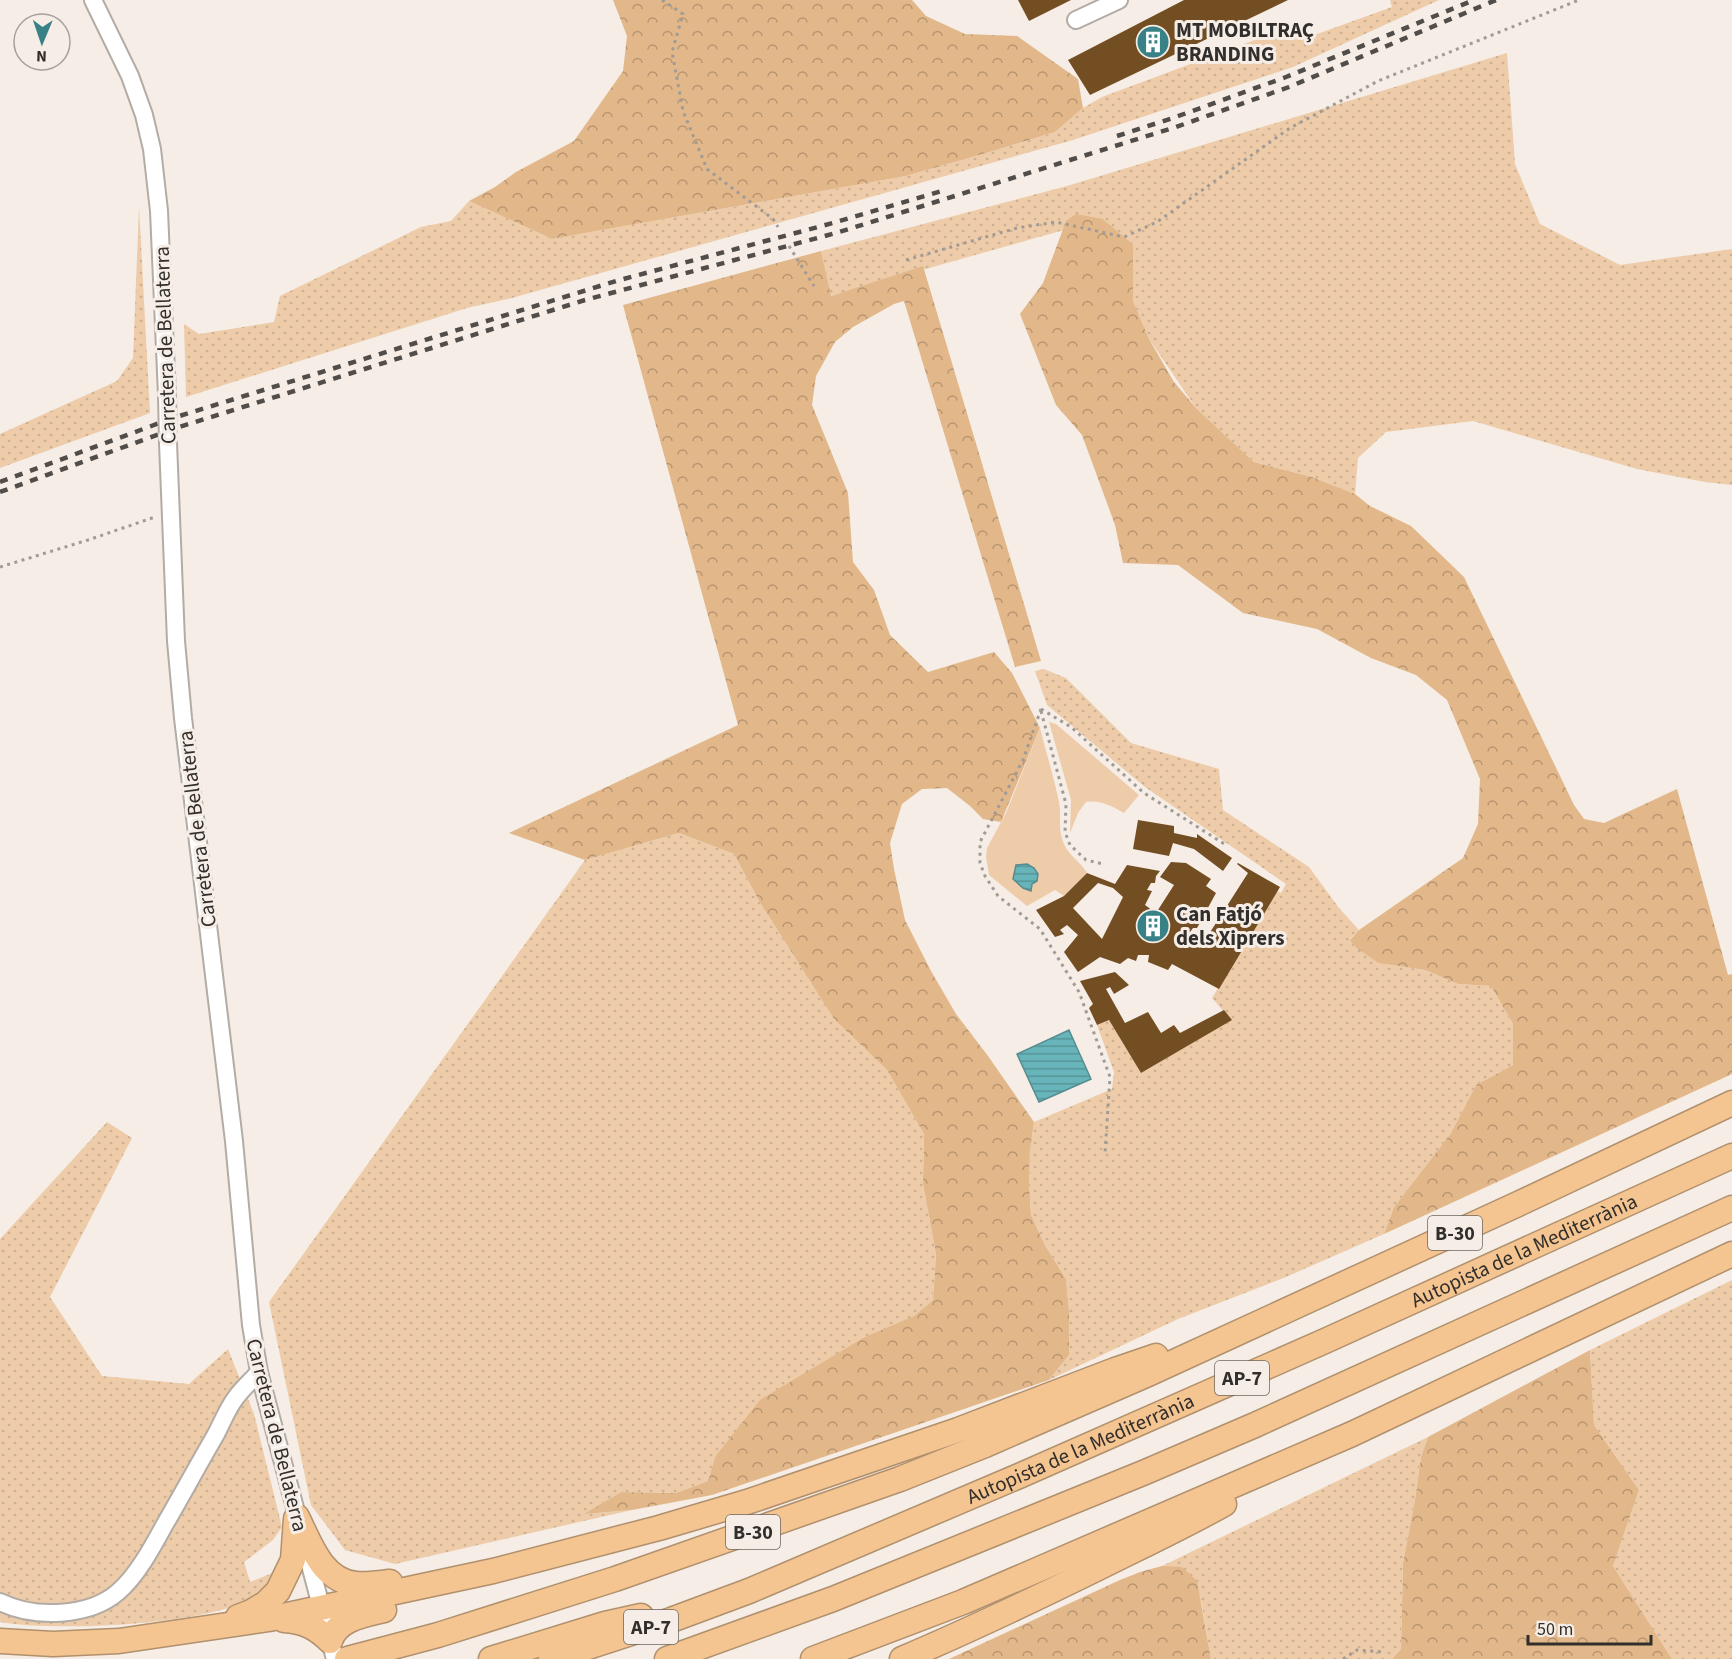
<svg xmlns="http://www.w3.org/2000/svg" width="1732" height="1659" font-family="'Source Sans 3',sans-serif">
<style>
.grass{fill:url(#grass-dots)}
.forest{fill:url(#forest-crowns)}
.garden{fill:#eecca9}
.water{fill:url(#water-rules);stroke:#578c8f;stroke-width:1.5}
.building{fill:#744e23;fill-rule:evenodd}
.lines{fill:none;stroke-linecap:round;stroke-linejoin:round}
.minor-casing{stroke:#b3aca4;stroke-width:20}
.highway-casing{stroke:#b0906d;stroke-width:27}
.path{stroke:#a19b96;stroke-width:3;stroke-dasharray:3 4.5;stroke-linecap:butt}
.minor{stroke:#fff;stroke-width:16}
.highway{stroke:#f4c491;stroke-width:24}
.rail{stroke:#514d4a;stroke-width:4.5;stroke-dasharray:8 8;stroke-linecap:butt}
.minor-bridge-casing{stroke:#b3aca4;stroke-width:20;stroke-linecap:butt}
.minor-bridge{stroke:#fff;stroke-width:16}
.labels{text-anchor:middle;stroke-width:6;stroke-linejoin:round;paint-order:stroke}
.shield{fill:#f5ede6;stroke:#6c6763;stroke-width:1.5}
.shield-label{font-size:20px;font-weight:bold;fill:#312e2b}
.poi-label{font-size:21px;font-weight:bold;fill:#312e2b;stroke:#f5ede6;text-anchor:start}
.street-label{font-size:21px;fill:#312e2b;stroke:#f5ede6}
</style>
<defs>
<pattern id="grass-dots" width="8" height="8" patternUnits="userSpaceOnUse" patternTransform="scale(1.5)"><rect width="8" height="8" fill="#eecca9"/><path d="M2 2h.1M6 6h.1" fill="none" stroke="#cdb092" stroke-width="1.8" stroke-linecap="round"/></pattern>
<pattern id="forest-crowns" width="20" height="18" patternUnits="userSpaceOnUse" patternTransform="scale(1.5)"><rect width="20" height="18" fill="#e2b78a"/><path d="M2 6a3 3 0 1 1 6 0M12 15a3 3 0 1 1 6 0" fill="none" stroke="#b89571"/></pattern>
<pattern id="water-rules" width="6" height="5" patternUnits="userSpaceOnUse" patternTransform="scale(1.5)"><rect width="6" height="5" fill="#67b5ba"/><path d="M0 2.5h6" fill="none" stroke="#559497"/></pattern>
</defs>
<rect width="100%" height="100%" fill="#f5ede6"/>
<path class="grass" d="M1390,0h49l-146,67 -220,73 -561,158 -45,10 -281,89 -2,-73 15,10 75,-12 6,-26 141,-69 30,-6 18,-20 83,38 354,-63 87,-25 62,-19 28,-24 19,-11 193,-72 11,13 86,-31z
M1507,53l8,111 25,60 80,41 112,-16v236l-27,-3 -68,-13 -164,-48 -87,11 -28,26 -3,36 -43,-17 -58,-15 -58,-54 -47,-69 -16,-38v-57l-30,-25 -273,77 -9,-45 246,-65z
M139,207l11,206 -150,55v-34l117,-53 16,-23z
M1044,669l22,9 65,65 88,26 4,41 86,57 30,41 20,22 -9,9 4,7 24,17 47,7 33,14 33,2 22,38v41l-37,20 -25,48 -57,74 -10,27 -98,43 -108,42 -129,61 20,-25v-45l-3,-31 -20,-32 -15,-32 -2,-32 1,-32 4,-29 78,-33 2,-17 -17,-47 12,-5 32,53 90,-53 -19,-22 65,-107 4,2 5,-9 -141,-97 -98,-82 -12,-34z
M679,833l55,21 25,47 75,118 53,51 37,64 -1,50 13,70 -3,46 -19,16 -199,141 -7,24 -32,12 -55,-1 -36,22 47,-4 -237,54 -50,-14 -34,-45 -42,-203 316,-442z
M107,1122l25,16 -82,159 52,79 87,8 39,-35 26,65 28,113 -9,13 -29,22 6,20 25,-10c-3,7 -6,14 -12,19 -38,35 -212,41 -263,31v-383z
M1732,1280v379h-60l-59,-93 26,-76 -45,-65 -4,-75z
M1428,1437l-7,20 -6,43 -12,63 -2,86 -9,10h-181l-10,-58 -39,-35z"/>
<path class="forest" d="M613,0h299l14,16 39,18 52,2 61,43 5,29 -28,24 -62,19 -87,25 -354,63 -83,-38 26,-14 21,-15 58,-31 49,-70 4,-35z
M1076,214l27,5 30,25v57l16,38 25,43 22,26 58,54 58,15 43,17 15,12 41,20 53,51 110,228 10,14 20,4 73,-34 51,186 4,-1v100l-348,160 10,-27 57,-74 25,-48 37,-20v-41l-22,-38 -33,-2 -33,-14 -47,-7 -24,-17 -4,-6 9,-10 104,-72 15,-34 2,-45 -33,-79 -31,-25 -45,-17 -54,-29 -74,-16 -65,-48 -55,-2 -8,-38 -33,-90 -26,-30 -36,-91 23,-31 23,-62z
M821,251l10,45 92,-30 118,395 -26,6 -111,-366 -10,3 -41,23 -18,15 -19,34 -4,29 36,88 5,69 21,28 16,45 38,37 66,-20 18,21 28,55 -39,94 -18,-3 -13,-13 -23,-18 -25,1 -20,15 -12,39 4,26 11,51 26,51 25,43 32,42 46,66 -4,29 -1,32 2,32 15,32 20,32 3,31v45l-20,25 -337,115 -80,15 -48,4 37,-22 55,1 32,-12 7,-24 45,-57 103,-62 51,-22 19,-16 3,-46 -13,-70 1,-50 -37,-64 -53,-51 -75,-118 -25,-47 -55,-21 -94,27 -76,-27 229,-108 -115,-420z
M1590,1350l4,75 45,65 -26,76 59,93h-280l9,-10 2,-86 12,-63 6,-43 7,-20z
M1162,1566l20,1 15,14 14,78h-262l171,-79 20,-8z"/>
<path class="garden" d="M1049,722l7,2 83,71 -15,18c-13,-7 -23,-13 -38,-11l-8,11 -8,20 1,-33z
M1040,728c6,25 14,49 19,74 3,15 -2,25 5,42 5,12 17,18 23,29l-23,23 -9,-6 -28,16 -38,-31 -3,-18 1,-9 19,-35z"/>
<path class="water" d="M1027,864l7,4 4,6 -1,7 -5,3 -1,7 -8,-3 -10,-9 3,-14z
M1069,1030l22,49 -52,23 -22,-48z"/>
<path class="building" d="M1018,0h53l-42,21z
M1184,0h104l-198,95 -22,-35z
M1138,820l36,6v7l23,5v-4l35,24 -9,13 -29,-22 -21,-6 -4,13 -36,-7z
M1171,862l15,1 25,16 -5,7 10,7 -19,35h-4l-9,13 16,7 48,-75 -11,-9 1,-1 42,24 -61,102 -47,-25 -4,6 -20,-8 1,-7h-11l-2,6 -8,-3 -8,6 -20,-7 -22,15 -14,-20 14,-17 -11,-10 -7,5 4,4 -9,3 -19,-27 28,-14 23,-23 28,11 12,-19 33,6 -4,5 -1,7h-4l-4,7 5,1 -7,14 11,8 18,-28 -14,-8zM1098,883l15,5 10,9 -21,42 -29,-31z
M1115,972l14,13 -15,9 -4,-7 -4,2 19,34 23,-11 13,21 13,-8 6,8 44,-23 8,10 -91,53 -32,-53 -12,5 -8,-17 4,-4 -13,-23z"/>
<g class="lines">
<defs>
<path id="minor" d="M93,0l37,76 14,39 8,34 7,62 8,184
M1076,20l43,-20
M168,443l8,198 7,77 51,423 17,184 8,47 76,287
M0,1602c34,17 89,15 118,-10 19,-16 35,-46 47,-68 17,-29 33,-59 50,-88 7,-13 13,-29 22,-40 7,-9 15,-16 22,-24"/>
<g id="highway">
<path d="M297,1517c13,26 25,64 59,67 11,1 23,-1 34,-2"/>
<path d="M238,1617l13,-5 15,-9 12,-12 15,-31 3,-41"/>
<path d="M284,1620c19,1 32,7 46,21 7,-22 33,-26 54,-31"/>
<path d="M0,1641l53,3 66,-3 150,-22 224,-48 166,-43 88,-26 211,-72 157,-60 41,-14"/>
<path d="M347,1659l91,-24 177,-56 285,-100 85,-34 163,-71 370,-170 214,-101"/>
<path d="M491,1659l114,-35 36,-8"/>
<path id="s1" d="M551,1659l120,-39 78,-29 270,-115 306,-135 407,-185"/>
<path d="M667,1659l166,-60 310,-126 112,-48 477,-217"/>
<path d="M813,1659l150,-57 389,-168 380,-180"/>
<path d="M902,1659c66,-28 131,-59 196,-91 42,-21 85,-41 126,-64"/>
</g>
</defs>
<use href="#minor" class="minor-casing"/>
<use href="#highway" class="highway-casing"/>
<path class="path" d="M662,0l21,14 -11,38 11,59 24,58 66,50 5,8
M789,246l25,40
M906,260l111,-32 39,-6 68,15 33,-15 133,-94 88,-47 201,-81
M0,567l88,-27 67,-23
M1041,709l-18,51 -43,82v21l5,13 13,20 42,33 39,63 31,85 -5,76
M1041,709l30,18 73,66 82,52
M1041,711l25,93 -1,28 5,13 16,15 17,4
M1343,1659l14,-9 26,2"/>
<use href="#minor" class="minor"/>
<use href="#highway" class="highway"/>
<path class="rail" d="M1117,136l56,-18 113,-41 188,-77
M0,482l173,-64 443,-137 217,-58 112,-33
M0,492l176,-64 409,-128 251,-67 340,-106 113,-40 207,-87"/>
<defs>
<path id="minor-bridge" d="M167,395l1,48"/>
</defs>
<use href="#minor-bridge" class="minor-bridge-casing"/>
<use href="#minor-bridge" class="minor-bridge"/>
</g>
<defs>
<symbol id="building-disc" viewBox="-11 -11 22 22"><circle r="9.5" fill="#388186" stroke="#f5ede6"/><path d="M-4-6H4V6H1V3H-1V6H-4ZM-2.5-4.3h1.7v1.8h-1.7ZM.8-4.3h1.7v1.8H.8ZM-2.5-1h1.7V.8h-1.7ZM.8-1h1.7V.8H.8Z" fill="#fff"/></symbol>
</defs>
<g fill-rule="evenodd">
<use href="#building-disc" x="1134" y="23" width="38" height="38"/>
<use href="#building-disc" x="1134" y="907" width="38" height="38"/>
</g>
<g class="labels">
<g class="shield">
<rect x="1428" y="1216" width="54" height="34" rx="4.5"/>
<rect x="1215" y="1361" width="54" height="34" rx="4.5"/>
<rect x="726" y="1515" width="54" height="34" rx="4.5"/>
<rect x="624" y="1610" width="54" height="34" rx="4.5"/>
</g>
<g class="shield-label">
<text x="1455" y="1240">B-30</text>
<text x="1242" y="1385">AP-7</text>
<text x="753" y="1539">B-30</text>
<text x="651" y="1634">AP-7</text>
</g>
<g class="poi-label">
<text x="1176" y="37">MT MOBILTRAÇ<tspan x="1176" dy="24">BRANDING</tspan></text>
<text x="1176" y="921">Can Fatjó<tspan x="1176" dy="24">dels Xiprers</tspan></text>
</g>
<g class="street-label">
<text transform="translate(165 345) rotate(-92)" y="7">Carretera de Bellaterra</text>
<text transform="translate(197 829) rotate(-97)" y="7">Carretera de Bellaterra</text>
<text dy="7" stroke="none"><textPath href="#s1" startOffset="1056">Autopista de la Mediterrània</textPath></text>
<text transform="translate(277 1435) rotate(76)" y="7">Carretera de Bellaterra</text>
<text dy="7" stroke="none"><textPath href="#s1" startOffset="570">Autopista de la Mediterrània</textPath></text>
</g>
</g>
<g transform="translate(42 42) rotate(182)"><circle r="28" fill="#f5ede6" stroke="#a7a19b" stroke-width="1.5"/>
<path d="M0-4.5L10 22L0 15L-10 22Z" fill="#388186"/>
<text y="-9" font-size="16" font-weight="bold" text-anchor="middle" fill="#312e2b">N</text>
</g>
<path d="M1528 1635v9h123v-9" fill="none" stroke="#312e2b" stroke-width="3"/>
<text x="1537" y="1635" font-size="18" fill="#312e2b" stroke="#f5ede6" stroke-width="4.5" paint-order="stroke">50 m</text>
</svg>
